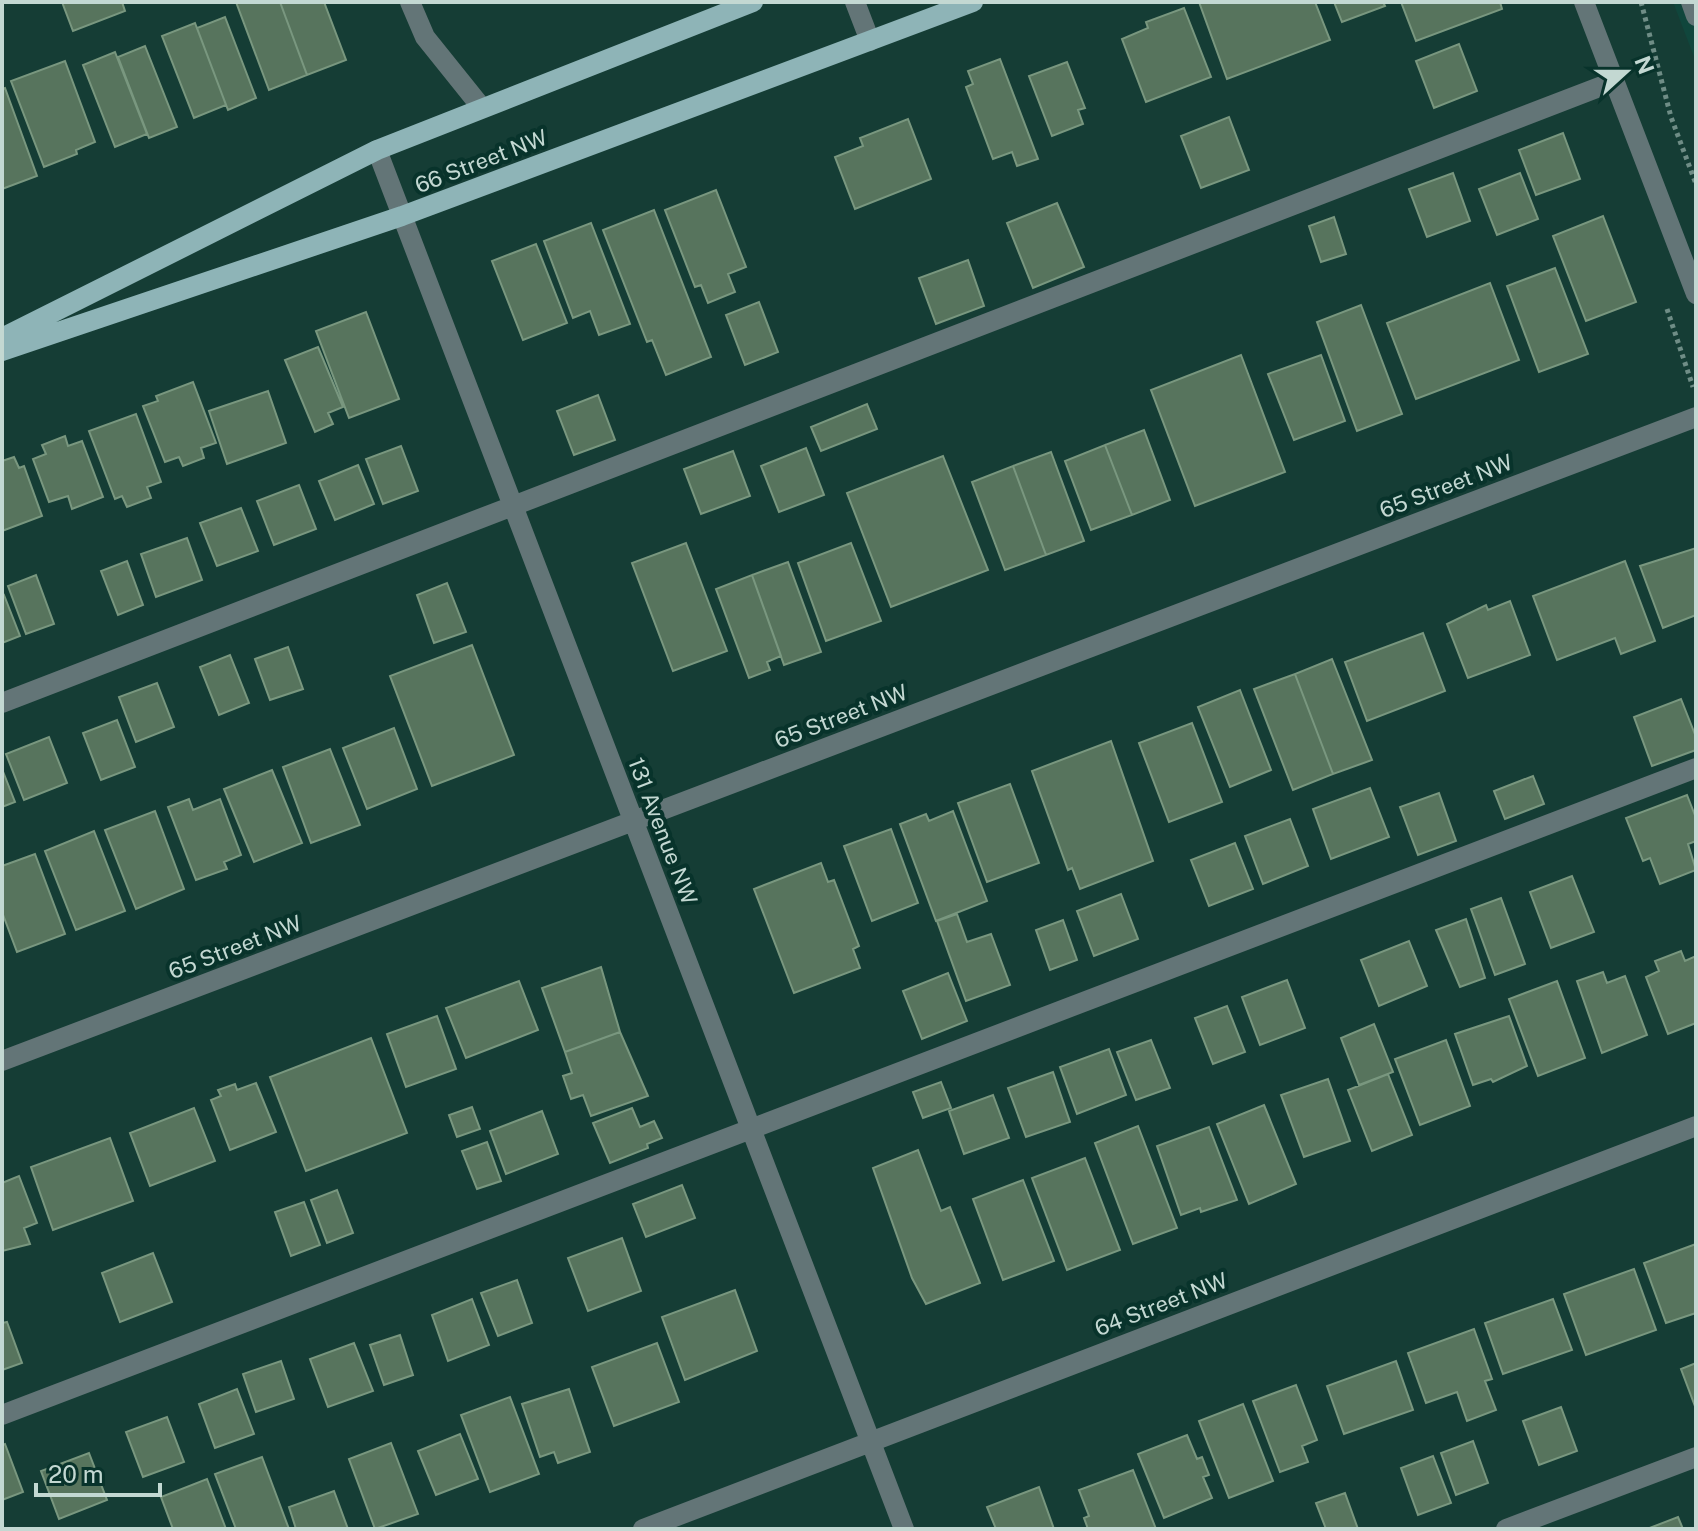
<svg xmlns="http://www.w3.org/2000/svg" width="1698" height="1531" font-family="'Public Sans',sans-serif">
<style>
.built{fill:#10463c}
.building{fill:#57745d;stroke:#79977f;stroke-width:2}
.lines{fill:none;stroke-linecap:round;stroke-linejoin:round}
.path{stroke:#6f8d86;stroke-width:5;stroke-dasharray:4 4;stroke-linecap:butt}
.minor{stroke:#637577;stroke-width:20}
.major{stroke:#8eb4b7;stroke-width:20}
.labels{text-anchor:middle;stroke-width:8;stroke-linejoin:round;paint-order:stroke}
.street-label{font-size:22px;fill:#c3d8d2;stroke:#08332b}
</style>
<rect width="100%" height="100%" fill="#153d35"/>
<path class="built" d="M1673,2h23v60z"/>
<path class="building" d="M62,2h60l3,9 -52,20z
M236,2h44l27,73 -38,15z
M280,2h44l22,58 -39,15z
M1199,2h116l15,38 -103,39z
M1334,2h49l2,4 -43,16z
M1401,2h99l2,7 -86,32z
M1184,8l27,69 -65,25 -24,-63 26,-11 -2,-6z
M225,17l31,81 -28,12 -31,-82z
M195,23l31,82 -32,13 -32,-82z
M1459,44l18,47 -43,17 -18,-47z
M145,46l32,81 -28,11 -31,-81z
M115,52l32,82 -32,13 -32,-82z
M1000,59l38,100 -21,7 -5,-14 -19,7 -27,-72 7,-3 -5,-13z
M65,61l30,81 -19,8 1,4 -33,13 -33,-86z
M1067,62l18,46 -7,2 5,14 -31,12 -23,-60z
M5,88l32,88 -35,13v-100z
M1229,117l20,53 -48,18 -20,-52z
M908,119l23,60 -76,30 -20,-52 28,-11 -3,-8z
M1563,133l17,46 -44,16 -17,-45z
M1453,173l17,48 -43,16 -18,-48z
M1520,173l18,46 -41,16 -18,-46z
M716,190l30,77 -18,7 7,18 -27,11 -7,-18 -6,2 -30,-77z
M1057,203l27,64 -51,21 -26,-65z
M654,210l57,147 -45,18 -14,-35 -5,2 -44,-112z
M1603,216l33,86 -50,19 -33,-85z
M1334,217l12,37 -25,8 -12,-36z
M591,223l39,101 -31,11 -9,-24 -17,7 -29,-77z
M536,244l31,79 -44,17 -31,-79z
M968,260l16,46 -48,18 -17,-46z
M1555,268l33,86 -49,18 -32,-86z
M1490,283l29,77 -103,39 -29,-76z
M759,302l19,50 -33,13 -19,-50z
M1361,305l41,109 -45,17 -40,-109z
M366,312l33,87 -50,19 -33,-87z
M318,347l25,60 -15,6 5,11 -18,8 -30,-72z
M1241,355l44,117 -90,34 -44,-116z
M1321,355l24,66 -51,19 -26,-66z
M193,382l23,61 -15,5 3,10 -21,8 -4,-9 -14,5 -22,-56 15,-5 -2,-5z
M268,391l18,52 -59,21 -18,-53z
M598,395l17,45 -41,15 -17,-44z
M867,404l10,25 -56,22 -10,-24z
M136,414l25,68 -14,5 4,11 -24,9 -5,-11 -7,3 -26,-68z
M1144,430l26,70 -38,15 -27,-70z
M65,436l3,10 14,-5 21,56 -31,12 -4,-13 -19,6 -16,-43 13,-5 -4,-9z
M1105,445l27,70 -41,15 -26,-69z
M401,446l17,45 -35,13 -17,-45z
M806,448l18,47 -45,17 -18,-46z
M733,451l17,45 -49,18 -17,-45z
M1051,452l33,89 -38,14 -33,-89z
M943,456l45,114 -97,37 -44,-114z
M14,457l5,11 5,-2 18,50 -40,15v-70z
M358,465l16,39 -39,16 -16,-39z
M1013,466l33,89 -41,15 -33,-88z
M299,485l17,44 -42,16 -17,-44z
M241,508l17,43 -41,15 -17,-43z
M187,538l15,42 -46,17 -15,-43z
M686,543l41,108 -54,20 -41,-108z
M851,543l30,78 -55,20 -28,-78z
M1696,548v67l-33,13 -23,-62z
M127,561l16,44 -25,10 -17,-44z
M1625,561l30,80 -34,13 -6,-16 -58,22 -24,-64z
M788,562l33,90 -37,13 -32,-90z
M36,575l18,49 -28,10 -18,-48z
M752,575l29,81 -14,6 3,8 -21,8 -33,-89z
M447,583l19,49 -32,11 -17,-48z
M4,595l16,41 -18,7v-47z
M1510,601l20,54 -62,23 -21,-54 39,-19 2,5z
M1423,633l22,58 -78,30 -22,-59z
M472,645l42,110 -82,31 -42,-110z
M288,647l15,42 -33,11 -15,-41z
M230,655l19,48 -30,12 -19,-48z
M1332,659l40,101 -39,14 -38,-100z
M1295,674l38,100 -40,16 -39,-101z
M157,683l17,44 -38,15 -17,-45z
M1240,690l31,80 -41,17 -32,-80z
M1681,699l15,38v13l-44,16 -18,-49z
M117,720l18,47 -34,13 -18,-47z
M1192,723l30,79 -53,20 -30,-79z
M394,728l23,61 -50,20 -24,-61z
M49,737l18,46 -43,17 -18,-46z
M1111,741l42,120 -73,28 -8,-21 -4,2 -36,-99z
M330,749l30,76 -49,18 -28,-76z
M2,769l13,33 -13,5z
M272,770l30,73 -48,19 -30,-73z
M1533,776l11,28 -39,15 -11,-28z
M1010,784l29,79 -52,19 -29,-79z
M1370,788l19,49 -58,22 -18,-50z
M1439,793l17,48 -38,14 -18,-48z
M1687,795l9,23v23l-8,3 8,26 -36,14 -10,-26 -7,3 -17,-43z
M189,799l4,11 27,-11 21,56 -17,7 3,7 -31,11 -28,-73z
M155,811l29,78 -48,20 -31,-79z
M953,811l34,90 -51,20 -36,-97 26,-10 3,7z
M1290,819l18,47 -45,18 -18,-48z
M891,829l27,74 -46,18 -28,-75z
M94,831l31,80 -49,19 -31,-79z
M1235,843l18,46 -44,17 -18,-46z
M35,854l30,80 -48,18 -15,-40v-46z
M821,863l7,19 6,-2 25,66 -6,3 7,19 -66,25 -40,-104z
M1572,876l22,56 -43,16 -21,-56z
M1121,894l17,45 -44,17 -17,-45z
M1501,898l24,66 -30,11 -24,-66z
M957,914l10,28 24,-8 19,51 -44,16 -29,-80z
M1466,919l19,59 -25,9 -24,-57z
M1063,920l14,40 -27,10 -14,-40z
M1409,941l18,45 -48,20 -18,-46z
M1681,951l4,10 11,-5v67l-28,11 -22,-57 13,-6 -4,-10z
M601,967l19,65 -55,20 -23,-64z
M1603,972l4,11 18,-7 22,59 -45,18 -25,-72z
M948,973l19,48 -45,18 -19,-48z
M1287,980l18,48 -45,17 -18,-48z
M519,981l19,49 -72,28 -20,-50z
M1557,981l28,77 -47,18 -29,-77z
M1227,1006l18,46 -32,12 -18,-46z
M437,1016l19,53 -50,18 -19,-53z
M1509,1016l18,50 -34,16 -2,-3 -18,6 -18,-51z
M1374,1024l19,48 -34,13 -18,-47z
M620,1032l28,64 -57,20 -8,-21 -12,4 -8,-23 9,-3 -7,-21z
M371,1038l36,95 -101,38 -36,-94z
M1151,1040l19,48 -34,12 -19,-48z
M1446,1040l24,66 -50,19 -25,-66z
M1109,1049l17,46 -49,19 -17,-47z
M1053,1072l17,50 -44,15 -18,-49z
M1388,1074l24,61 -40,16 -24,-61z
M1328,1079l22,62 -46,16 -23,-62z
M941,1082l10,26 -28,10 -10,-26z
M256,1083l20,49 -46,18 -19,-50 10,-4 -3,-6 17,-6 2,6z
M993,1095l16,43 -45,16 -15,-43z
M1264,1105l32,79 -47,20 -32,-80z
M472,1107l8,22 -23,8 -8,-22z
M194,1108l21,53 -65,25 -20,-53z
M632,1108l8,19 14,-6 8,17 -15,6 1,4 -38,15 -17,-40z
M542,1111l16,43 -52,20 -16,-43z
M1138,1126l39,102 -44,16 -38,-101z
M1209,1127l28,73 -36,12 -1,-4 -19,7 -24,-69z
M110,1138l23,63 -80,29 -22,-63z
M487,1142l14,39 -24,8 -15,-38z
M918,1150l23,61 9,-4 30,76 -54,21 -14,-26 -39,-110z
M1085,1158l35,92 -53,20 -35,-92z
M19,1176l18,47 -13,5 6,16 -28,7v-68z
M1023,1180l31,81 -51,19 -30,-81z
M682,1185l13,33 -49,19 -13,-33z
M337,1190l16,43 -26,10 -16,-43z
M304,1202l16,43 -29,11 -16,-44z
M622,1238l19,53 -53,20 -20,-53z
M1696,1244v69l-30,10 -22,-60z
M153,1253l19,49 -52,20 -18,-49z
M1634,1269l22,61 -70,25 -22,-61z
M517,1280l15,43 -34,13 -17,-43z
M735,1290l22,61 -72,29 -23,-63z
M472,1299l17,46 -41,16 -16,-46z
M1553,1299l19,51 -69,24 -18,-51z
M7,1322l15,41 -20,7v-47z
M1474,1329l18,50 -7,2 11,29 -29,11 -10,-29 -31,11 -18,-50z
M400,1335l13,40 -29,10 -14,-40z
M354,1343l19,48 -45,16 -18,-48z
M657,1343l22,59 -65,24 -22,-59z
M281,1361l13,38 -38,13 -13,-38z
M1396,1361l17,49 -69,24 -17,-48z
M1696,1363v46l-15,-40z
M1296,1385l21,55 -15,6 6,16 -28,10 -27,-71z
M237,1389l17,45 -39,14 -16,-44z
M569,1389l21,63 -32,11 -4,-11 -14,5 -18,-53z
M510,1397l29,77 -49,18 -29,-77z
M1243,1404l30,77 -44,17 -30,-77z
M1561,1407l16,44 -38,14 -16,-44z
M167,1417l17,45 -41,15 -17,-45z
M460,1434l18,45 -42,16 -18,-44z
M1187,1435l10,24 5,-2 7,18 -6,2 9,21 -48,20 -26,-64z
M1473,1441l15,42 -32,12 -15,-42z
M391,1443l27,71 -43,15 -26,-70z
M5,1444l18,48 -21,8v-55z
M89,1453l18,47 -48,19 -18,-48z
M1433,1456l18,47 -33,12 -17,-47z
M262,1457l27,72h-53l-21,-55z
M1133,1470l23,59h-68l-4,-11 5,-2 -10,-26z
M207,1479l19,50h-53l-12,-32z
M1039,1487l15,42h-58l-9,-22z
M334,1491l14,38h-52l-7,-22z
M1345,1493l13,36h-32l-10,-26z
M1678,1517l5,12h-36z"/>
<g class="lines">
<path class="path" d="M1641,2l30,115 25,67
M1667,309l26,78"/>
<path class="minor" d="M410,2l15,35 57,71
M855,2l15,39
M1584,2l112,292
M1691,2l5,14
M377,150l527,1379
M2,703l1613,-622
M2,1061l1694,-644
M2,1415l1694,-647
M643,1529l1053,-403
M1506,1529l190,-72"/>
<path class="major" d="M2,338l375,-188 376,-148
M2,351l400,-135 571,-214"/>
</g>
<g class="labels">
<g class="street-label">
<text transform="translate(481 161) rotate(-21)" y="8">66 Street NW</text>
<text transform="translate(1446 486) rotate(-21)" y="8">65 Street NW</text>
<text transform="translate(841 716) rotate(-21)" y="8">65 Street NW</text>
<text transform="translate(663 831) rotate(69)" y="8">131 Avenue NW</text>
<text transform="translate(235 947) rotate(-21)" y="8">65 Street NW</text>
<text transform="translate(1161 1304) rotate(-21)" y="8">64 Street NW</text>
</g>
</g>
<rect width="1698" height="1531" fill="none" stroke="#c3d8d2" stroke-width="8"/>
<g transform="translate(1626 72) rotate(69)" stroke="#08332b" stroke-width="6" paint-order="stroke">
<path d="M0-6L14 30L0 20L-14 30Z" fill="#c3d8d2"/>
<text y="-12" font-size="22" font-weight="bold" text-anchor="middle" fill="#c3d8d2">N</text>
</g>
<path d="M36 1483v12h124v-12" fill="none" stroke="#c3d8d2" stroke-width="4"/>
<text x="48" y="1483" font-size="24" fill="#c3d8d2" stroke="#08332b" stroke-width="6" paint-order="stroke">20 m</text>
</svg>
